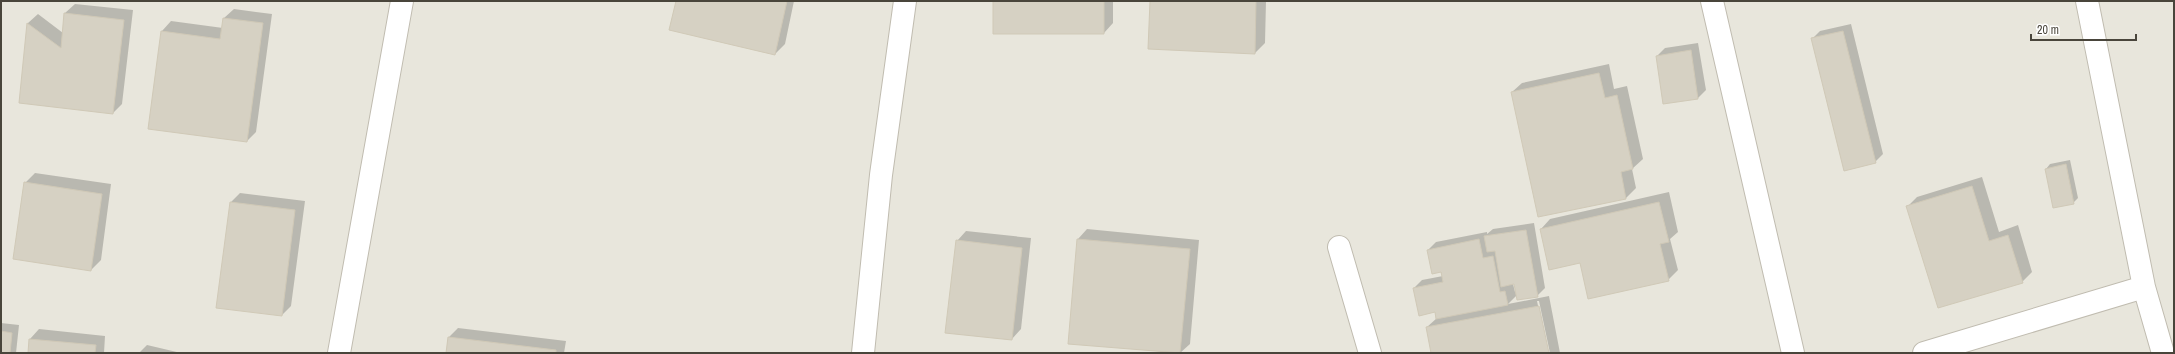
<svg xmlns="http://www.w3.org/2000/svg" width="2175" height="354" font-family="'Archivo Narrow',sans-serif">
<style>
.residential{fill:#e8e6dc}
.shadow{fill:#0003;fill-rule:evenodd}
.building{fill:#d6d1c3;stroke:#d0c9b7}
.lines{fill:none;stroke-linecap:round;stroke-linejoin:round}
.street-casing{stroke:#c0bcb0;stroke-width:24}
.street{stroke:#fff;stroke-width:22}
</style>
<rect width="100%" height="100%" fill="#f5f4ed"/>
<path class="residential" d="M1,1h2173v352h-2173z"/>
<path class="shadow" d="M677,1h117l-9,43 -10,10z
M994,1h119v22l-9,10z
M1151,1h115l-1,42 -10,10 -106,-5z
M75,4l58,6 -11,94 -9,9 -93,-11 8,-79 10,-9 25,19 2,-20z
M234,9l38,5 -16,118 -9,9 -85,-110 9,-10 52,7 1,-10z
M1851,24l32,130 -8,8 -63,-123 8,-8z
M1698,43l8,47 -8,8 -41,-42 8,-8z
M1609,64l5,25 13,-3 16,73 -11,10 4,19 -10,10 -87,18 -27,-124 10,-9z
M2070,160l8,38 -5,5 -27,-34 4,-5z
M35,173l76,11 -10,76 -10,10 -66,-87z
M1982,177l17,55 19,-7 14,47 -10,10 -114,-76 9,-9z
M1669,192l9,40 -8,7 8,31 -10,10 -87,-18 -40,-33 9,-10z
M240,193l65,8 -14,105 -9,9 -51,-113z
M1534,223l11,65 -8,8 -20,-1 -9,9 41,-8 11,57h-10l-11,-52h-2l11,52h-116l-5,-26 10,-9 -1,-7 -22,-23 8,-8 21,-4 -15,-26 8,-8 51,-10v2l6,-5zM1515,283l2,9h-2l-2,-8z
M1087,229l112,11 -9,104 -10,9 -111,-10 9,-104z
M966,231l65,7 -10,91 -9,10 -55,-98z
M1,323l18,2 -3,28h-15z
M458,328l108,13 -2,12h-117l1,-15z
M39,329l66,7 -1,17h-75l1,-14z
M147,345l34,8h-42z"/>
<path class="building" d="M676,1h111l-12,54 -106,-25z
M993,1h111v33h-111z
M1150,1h106l-1,53 -107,-5z
M64,13l60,7 -11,94 -94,-11 8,-80 34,25z
M223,18l40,5 -16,119 -99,-13 13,-98 59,8z
M1843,31l33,132 -32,8 -33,-133z
M1691,50l7,49 -35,5 -7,-48z
M1599,73l6,25 12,-3 16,74 -12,3 5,27 -88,18 -27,-125z
M2066,164l8,40 -21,4 -8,-39z
M24,182l78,12 -11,77 -78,-12z
M1972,186l17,55 19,-6 15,48 -85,25 -32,-102z
M230,202l65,8 -13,106 -66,-8z
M1659,202l10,40 -9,2 9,37 -81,18 -8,-36 -31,7 -9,-41z
M1526,230l12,67 -21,3 -3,-16 -13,3 -6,-36 -8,1 -3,-16z
M1077,239l113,10 -10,104 -112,-9z
M1479,239l4,19 10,-2 7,36 5,-1 3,14 -72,14 -1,-7 -16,4 -6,-28 30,-6 -2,-10 -9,2 -5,-24z
M956,240l66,8 -10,92 -67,-7z
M1539,306l10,47h-118l-5,-26z
M1,331l11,2 -2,20h-9z
M448,337l108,13v3h-110z
M29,339l67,6 -1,8h-67z"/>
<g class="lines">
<defs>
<path id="street" d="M1712,1l81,352
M2087,1l57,286 19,66
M1339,247l31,106
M339,353l63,-352
M863,353l18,-178 24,-174
M1924,353l220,-66"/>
</defs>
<use href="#street" class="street-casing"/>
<use href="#street" class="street"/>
</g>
<rect width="2175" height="354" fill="none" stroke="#49453b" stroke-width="4"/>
<path d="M2031 34v6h105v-6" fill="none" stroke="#49453b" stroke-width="2"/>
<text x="2037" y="34" font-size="12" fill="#49453b" stroke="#ffffff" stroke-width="3" paint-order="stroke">20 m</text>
</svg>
